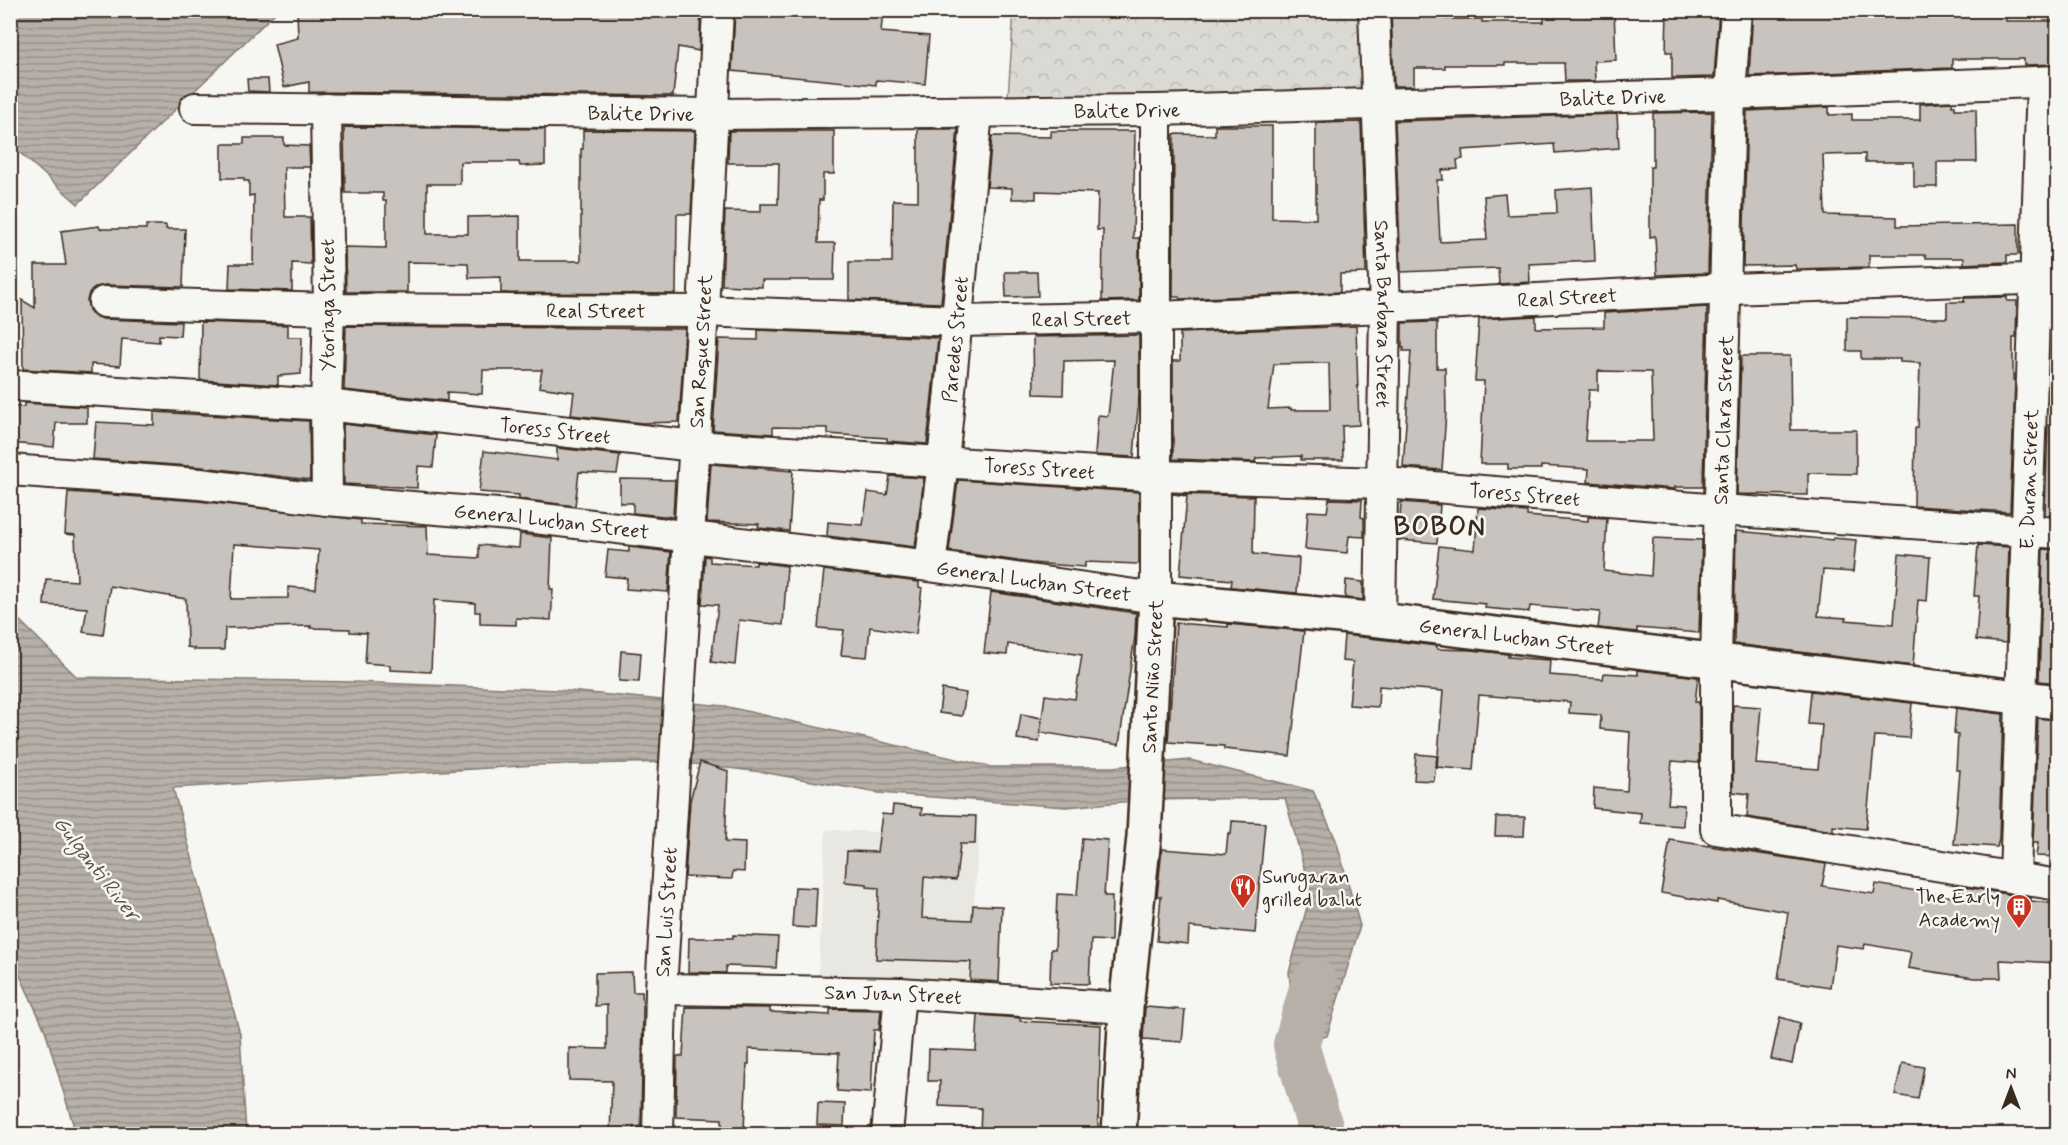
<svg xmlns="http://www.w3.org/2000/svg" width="2068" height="1145" font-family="Mynerve,sans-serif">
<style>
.built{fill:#e8e7e2}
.park{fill:url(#park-crowns);stroke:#8a8278;stroke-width:1.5}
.water{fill:url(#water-rules);stroke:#857a71;stroke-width:1.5}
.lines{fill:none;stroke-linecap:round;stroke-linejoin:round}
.river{stroke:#b6b0a9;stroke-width:46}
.building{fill:#c8c3be;stroke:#3b2a1e;stroke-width:1.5;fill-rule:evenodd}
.street-casing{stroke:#3b2a1e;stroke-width:34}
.secondary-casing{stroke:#3b2a1e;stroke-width:38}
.street{stroke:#f6f6f2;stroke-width:30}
.secondary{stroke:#f6f6f2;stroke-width:33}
.labels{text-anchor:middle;stroke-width:5;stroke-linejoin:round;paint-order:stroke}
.street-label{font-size:20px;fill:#3b2a1e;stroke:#f6f6f2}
.poi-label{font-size:20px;fill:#3b2a1e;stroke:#f6f6f2;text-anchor:start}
.water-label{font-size:21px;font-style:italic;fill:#605248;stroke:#f6f6f2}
.district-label{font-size:26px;font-weight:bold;letter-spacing:1.5px;fill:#3b2a1e;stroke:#f6f6f2}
</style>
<defs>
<pattern id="park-crowns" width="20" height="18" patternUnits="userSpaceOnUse" patternTransform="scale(1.5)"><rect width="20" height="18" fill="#dad9d3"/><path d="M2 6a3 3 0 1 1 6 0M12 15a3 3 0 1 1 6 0" fill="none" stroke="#bcbab5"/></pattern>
<pattern id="water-rules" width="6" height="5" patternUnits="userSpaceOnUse" patternTransform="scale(1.5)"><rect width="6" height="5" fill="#b6b0a9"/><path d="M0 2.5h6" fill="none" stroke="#958f89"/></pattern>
</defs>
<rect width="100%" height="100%" fill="#f6f6f2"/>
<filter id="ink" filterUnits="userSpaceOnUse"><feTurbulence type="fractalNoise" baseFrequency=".0167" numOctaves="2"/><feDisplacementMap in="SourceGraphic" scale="12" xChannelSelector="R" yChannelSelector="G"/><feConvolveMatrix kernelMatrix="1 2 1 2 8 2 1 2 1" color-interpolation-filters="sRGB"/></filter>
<g filter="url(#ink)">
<path class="built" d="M826,830l153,6 -11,150 -150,-7z"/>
<path class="park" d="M1014,11h347l4,81 -357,6z"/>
<path class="water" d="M11,11h266l-199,193 -67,-59z
M10,611l67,66 277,5 204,8 166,16 267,61h121l78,-7 123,31 23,49 24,86 -33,110 -31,9 -7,-73 22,-79 -26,-95 -140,2 -79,7 -188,-14 -116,-21 -86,-10 -141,3 -362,23 67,246 6,100h-170l-31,-104 -34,-74z"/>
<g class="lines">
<path class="river" d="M1314,982l-18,63 26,89"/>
</g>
<path class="building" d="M297,10h404l-2,41 -21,-4 -5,49 -364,-4v-10l-25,5 -10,-43 24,-6z
M735,10h148l-2,22 48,4 -4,48 -49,-4v5l-144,-14z
M1544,10h70l2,50 -22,1 1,20h-30l-1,-18h-59v2h-60v3h-31v18h-20l-3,-75 54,3v5h37v3h62z
M1667,10h52l-5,67 -42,1v-26h-6z
M1753,10h199v4h54v7h52v43l-34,1v-6h-72v9l-203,8z
M247,79h21l1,13 -21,-1z
M1952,102v4h3v3h21l1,53h-40v25h-23v-25h-49v-8l-42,1 2,60 72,2v9l121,-2v31h-11v7l-43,2v-6h-38v-3h-57v12l-73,2 -1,-4 -52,1 4,-155 82,-4v8l23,-1v6h68v-16z
M1712,112l-4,161 -51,2 -2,-39 -5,1v-70h3v-54z
M1617,114l2,34 -64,5 -1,-9 -92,6 1,9 -6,1 1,9 -16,1 1,10h-6l3,62 47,-2 -3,-44 21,-2 2,21 50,-2 -1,-23 36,-3 3,74 -66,3 1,18 -31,2 -1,-16 -97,4 -6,-151z
M1361,122l5,151 -26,1v18l-160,7v-2h-7l1,-163 41,1v-9h57v92l44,1v-96z
M344,127l201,2v36l-25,1 -1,-4h-59v22h-33v50h41v-17l52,-1v45h61v-112h2v-19l112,1 -4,83h-14l-1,80 -175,-1v-16l-32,1 -1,-15 -61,-1v30h-61l-1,-45 41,1v-47h-3v-8h-38z
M918,129h40l-17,174 -92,-3v-38h43l1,-62 25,1z
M729,131h105v43h-11v26h-4l-1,43h17l-1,37h-72v7l-40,-2 3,-74 36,1v-8h17l1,-41h-51z
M1051,131h84l-2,107h6v62l-37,1 1,-71h-6l1,-37 -62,-2v8h-24v-11l-25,-1 5,-51 59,1z
M244,138h40v7l25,1 1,21h-26l1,50h25l1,47 -19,-1v28l-63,-2 1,-25h23l1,-69 -5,1v-15h-5v-3h-22v-34h22z
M146,225h20v4h19l-2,58 -78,-2 -9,2 -7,6 -2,8 2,9 5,6 9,3 78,3 -1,14 -21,-1v7l-37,-3 -2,27 -29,-2v9l-68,-4 -1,-69 13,8v-43h31l-5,-34 38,-5 1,3h46z
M1005,272h32l1,24 -32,1z
M2007,297v4h10l-1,37h-3v42l2,1 -5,131 -96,-6 1,-78h3l2,-65 -20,-1v-3h-39v-8h-14v-34l100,1v-16h17v-4z
M2052,301h6v37h-7z
M1707,307l-4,180h-28v2l-87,-7 1,-13 -48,-3v3h-33v-5h-28l4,-83h-9l4,-62 57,-3v12l68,-1v-14zM1598,371l53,1 2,69h-68l4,-51h9z
M201,322l87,3v12h14l-1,37 -23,2v9l-78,-5z
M1437,322v46h8l1,44 -4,58 -39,-3 8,-116h-8l1,-3h-2v-25z
M346,326l339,3 -6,93 -37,1 -71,-8 3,-23 -35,-5 3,-17h-59l-1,24 -35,-2v9l-103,-11z
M1356,326l3,99 -17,1 1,34h-42v-4l-45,2 -1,4 -82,-3v-98h7v-28zM1329,363l1,47h-39v-2l-23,1 6,-45z
M758,330l180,8 -11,106 -40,-3v-3l-59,-4v-6l-55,-1v7l-60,-4 6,-91 39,1z
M1139,335v61l-5,61 -39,-2 3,-40 10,1 6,-56 -50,1 -1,34 -29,-1 -1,-57z
M1741,356h49l1,74h65v44l-48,-1v22l-71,-1z
M24,403l63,4v16h-31l-2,24 -44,-4v-37l14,1z
M154,412l155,9 1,59 -108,-13 -109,-8 3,-37 58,3z
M343,424l93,11 -3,32 -15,-1 -1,22 -73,-4z
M2048,425h10v91l-13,-1z
M557,448l63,7 -3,19 -38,-2 -4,34 -56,-7v-4l-40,-3 5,-41 73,9z
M711,464l82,7 -4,60 -31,-3 1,-4 -52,-2z
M890,476l34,2 -9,69 -88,-11 1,-14 35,3 5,-33 19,3z
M620,479l55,1 -2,37 -40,-4v-10h-13z
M958,480l181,12v72l-54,-2v5l-54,-4 -82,-12z
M68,492l130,9 163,19v4l66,2 1,29 51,3v-13l40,3 1,-14 32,4 -2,51h3l-2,31 -35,-2v7l-36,-1v-12h-5v-9l-41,-3 -3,72 -41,-2v-5l-25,-2 2,-30 -17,-1v-3l-40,-1 1,-2 -86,2 -1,22h-30v-2l-7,-1 -1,-48 -76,-13 -7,49 -20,-3 4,-24 -43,-3 2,-26 31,2 -2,-46 -10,-1zM234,544l85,6 -3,39 -28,-2v11l-57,1z
M1173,494l81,2 -1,58 46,4 -2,35 -66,-6 1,-7 -52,-5 7,-79z
M1329,499l33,1 -1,17 3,1v19l-15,-1 -2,17 -42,-4 3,-38 19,1z
M1401,502l39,3 -3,38 -38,-3z
M1478,508l49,4v4l61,5v-4l19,1 -3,53 47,5 2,-38 49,2 -3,93 -62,-5v4l-39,-4 2,-16 -70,-6 -1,6 -44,-4 1,-4 -53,-5 6,-53 36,4z
M1736,531l97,9v-2l23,2 -3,32 -30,-2 -5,46 28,2 -1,2 49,4 5,-70 31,3 -3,44 -9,-1 -5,66 -179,-22z
M1978,545l31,2 -3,96 -30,-3 3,-44h-5z
M629,547l42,5 -3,40 -42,-3 1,-11 -22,-2 3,-26 21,2z
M2043,549l15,1v133l-19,-2z
M705,556l5,1v5l46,3v-3l31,4 -4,59 -44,-5 -4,45 -24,-3 7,-57 -16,-1z
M824,570l95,12v5l3,1 -6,46 -46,-7 -3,30 -26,-2 3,-25 -26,-2z
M1346,580l17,2v18l-18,-2z
M991,592l145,21 -1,23 -16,109 -79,-13 2,-12 -3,22 -22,-3 4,-25 21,4 3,-23 30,4 7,-44 -74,-11 -1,11 -23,-2z
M1176,623l52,4v-3l76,7 -14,125 -66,-7v-3l-56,-4z
M1344,635l93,11v3l35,1 36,4v3l42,3 -1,15 54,4 1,-6 34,2v-5l60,7 -3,25h4v61l-27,-2 -4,43 16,1 -1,21 -43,-3 1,-10 -48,-5 1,-20 33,3 3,-59 -30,-3 1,-14 -32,-2 1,-11 -91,-7 -6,75 -36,-3 6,-76 -64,-5 -1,21 -29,-2 4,-43 -11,-1z
M621,651l20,2 -2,29 -20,-1z
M942,689l24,4 -4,23 -23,-3z
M1811,691l101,12 -3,35 -34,-2 -9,93 -33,-3v5l-86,-14 2,-23 -16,-2v-87l28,2 -5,57 62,5 4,-44 -14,-1z
M1956,708l47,6 -4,125 -2,8 -43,-3 6,-74h-4l2,-35 -4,-1z
M2038,718l20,2v137l-22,-1 2,-13h-5z
M1416,754l21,2 -3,25 -20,-1z
M700,762l28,9 -3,71 20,1 -1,29 -11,-1 -1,8 -47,-2 5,-76z
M893,805l29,3 -1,6 55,2 -1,28h-15l-4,36 -32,-3 -2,41 50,2 1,-15 29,1 -3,76 -29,-2 1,-18 -95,-3 3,-71 -12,-1v-3l-22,-2 2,-31 30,1 5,-38 10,1z
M1496,817h29l-1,19h-29z
M1232,821l33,2 -10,110 -66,-6 -1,17 -31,-3 4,-45h-4l5,-47 64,5 2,-21 3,1z
M1082,838l26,2 -4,56h8l-1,45 -20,-1 -2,44 -39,-1 1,-34h4l2,-55 20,1z
M1670,840l156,24 -4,22 52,8 2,-10 82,14 2,-12 71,12v3l27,3v59l-58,-3 1,18h-27l-66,-10 3,-16 -46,-8 -1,5 -28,-4 -6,42 -52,-8 10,-67 -71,-12v3l-56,-10z
M795,887l22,1 -2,40 -23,-1z
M733,935l45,2 -2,31 -50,-2v7l-38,-1 1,-34h44z
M632,972l1,20h9l1,16 -2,119h-7l-1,7h-23l2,-53 -43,-1v-32l38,1v-44l-12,1v-33z
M686,1007l84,1v4l60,3v-6l51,1 -2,20h-5l-3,63 -34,-2 2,-38 -90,-4v15h-2l-3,66 -22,-1v-10l-46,-2 1,-61h6z
M1145,1007l40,3 -3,32 -39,-3z
M978,1015l42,3v3l81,4 -3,103h-3v6h-115l1,-26 -42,-2 1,-25h-12l1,-32 47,2z
M1780,1017l20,6 -8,41 -21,-5z
M1902,1063l22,4 -6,32 -23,-4z
M818,1103l27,1 -1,22 -27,-1z"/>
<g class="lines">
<defs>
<g id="street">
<path id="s1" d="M1374,10l11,297 -5,313"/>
<path d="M1736,10l-6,84 -14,567v168l342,56"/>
<path id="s2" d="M195,108l517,6 444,-4 574,-16 328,-13"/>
<path d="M326,109l3,200 -3,96 1,95"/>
<path id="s3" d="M104,302l225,7 374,2 254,10 200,-4 228,-10 342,-18 331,-11"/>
<path id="s4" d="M23,386l303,19 369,41 462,30 227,7 336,27 338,23"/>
<path id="s5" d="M10,470l190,14 127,16 183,15 420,51 226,32v-488"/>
<path id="s6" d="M930,566l13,-104 34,-349"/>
<path id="s7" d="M2015,878l27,-796"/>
<path id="s8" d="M661,989l239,4 226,15"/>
<path id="s9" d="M658,1134l3,-145 42,-678 15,-301"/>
<path d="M887,1134l13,-141"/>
</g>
<g id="secondary">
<path id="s10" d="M1119,1134l7,-126 18,-171 12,-239 224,22 678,82"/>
</g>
</defs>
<use href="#street" class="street-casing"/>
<use href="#secondary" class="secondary-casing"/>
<use href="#street" class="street"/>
<use href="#secondary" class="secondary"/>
</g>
</g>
<defs>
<symbol id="restaurant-pin" viewBox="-11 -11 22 30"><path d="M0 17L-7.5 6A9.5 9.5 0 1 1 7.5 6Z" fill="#c8321e" stroke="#f6f6f2"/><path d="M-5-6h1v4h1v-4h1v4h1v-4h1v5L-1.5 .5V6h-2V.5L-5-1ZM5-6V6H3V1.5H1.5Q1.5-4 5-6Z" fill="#fff"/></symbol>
<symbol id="building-pin" viewBox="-11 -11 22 30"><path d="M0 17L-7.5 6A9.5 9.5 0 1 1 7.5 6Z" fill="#c8321e" stroke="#f6f6f2"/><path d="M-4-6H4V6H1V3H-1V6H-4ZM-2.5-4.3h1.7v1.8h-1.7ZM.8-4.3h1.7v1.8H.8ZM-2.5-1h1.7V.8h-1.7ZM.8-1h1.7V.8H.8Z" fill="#fff"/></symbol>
</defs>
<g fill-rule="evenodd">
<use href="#restaurant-pin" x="1228" y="872" width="30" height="40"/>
<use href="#building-pin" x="2004" y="892" width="30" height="40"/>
</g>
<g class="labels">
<g class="street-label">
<text dy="7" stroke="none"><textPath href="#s2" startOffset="1418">Balite Drive</textPath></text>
<text dy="7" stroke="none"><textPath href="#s2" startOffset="932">Balite Drive</textPath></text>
<text dy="7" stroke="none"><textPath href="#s2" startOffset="446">Balite Drive</textPath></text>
<text dy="7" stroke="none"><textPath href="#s3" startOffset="1464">Real Street</textPath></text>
<text transform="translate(327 305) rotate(-90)" y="7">Ytoriaga Street</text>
<text dy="7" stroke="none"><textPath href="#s3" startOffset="492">Real Street</textPath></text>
<text dy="7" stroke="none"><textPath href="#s1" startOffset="304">Santa Barbara Street</textPath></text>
<text dy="7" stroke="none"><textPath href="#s3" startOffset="978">Real Street</textPath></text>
<text dy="7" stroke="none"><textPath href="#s6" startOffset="228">Paredes Street</textPath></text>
<text dy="7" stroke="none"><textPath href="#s9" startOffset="784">San Roque Street</textPath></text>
<text transform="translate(1723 420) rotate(-88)" y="7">Santa Clara Street</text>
<text dy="7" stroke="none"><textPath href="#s4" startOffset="534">Toress Street</textPath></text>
<text dy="7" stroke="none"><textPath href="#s4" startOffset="1020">Toress Street</textPath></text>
<text dy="7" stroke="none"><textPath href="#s7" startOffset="399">E. Duran Street</textPath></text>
<text dy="7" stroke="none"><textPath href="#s4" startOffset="1506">Toress Street</textPath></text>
<text dy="7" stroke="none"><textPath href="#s5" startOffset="544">General Lucban Street</textPath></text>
<text dy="7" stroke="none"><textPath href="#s5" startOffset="1030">General Lucban Street</textPath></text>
<text dy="7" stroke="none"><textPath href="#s10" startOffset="900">General Lucban Street</textPath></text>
<text dy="7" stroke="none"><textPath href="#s10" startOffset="459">Santo Niño Street</textPath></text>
<text dy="7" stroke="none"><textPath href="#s9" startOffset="222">San Luis Street</textPath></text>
<text dy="7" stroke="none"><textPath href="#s8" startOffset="232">San Juan Street</textPath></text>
</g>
<g class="poi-label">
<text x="1262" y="883">Surugaran<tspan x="1262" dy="23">grilled balut</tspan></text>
<text x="2000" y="903" text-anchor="end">The Early<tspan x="2000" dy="23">Academy</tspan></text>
</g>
<g class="water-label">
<text transform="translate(97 868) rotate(52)" y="7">Gulganti River</text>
</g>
<g class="district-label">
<text x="1440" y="535">BOBON</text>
</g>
</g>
<rect width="2068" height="1145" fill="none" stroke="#f6f6f2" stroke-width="36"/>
<rect x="18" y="18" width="2032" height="1109" fill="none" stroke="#3b2a1e" stroke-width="2" filter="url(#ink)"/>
<g transform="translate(2011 1088)" stroke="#f6f6f2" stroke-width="4.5" paint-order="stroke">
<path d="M0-4.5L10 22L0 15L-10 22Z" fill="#3b2a1e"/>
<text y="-9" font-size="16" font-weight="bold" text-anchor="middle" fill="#3b2a1e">N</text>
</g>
</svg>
